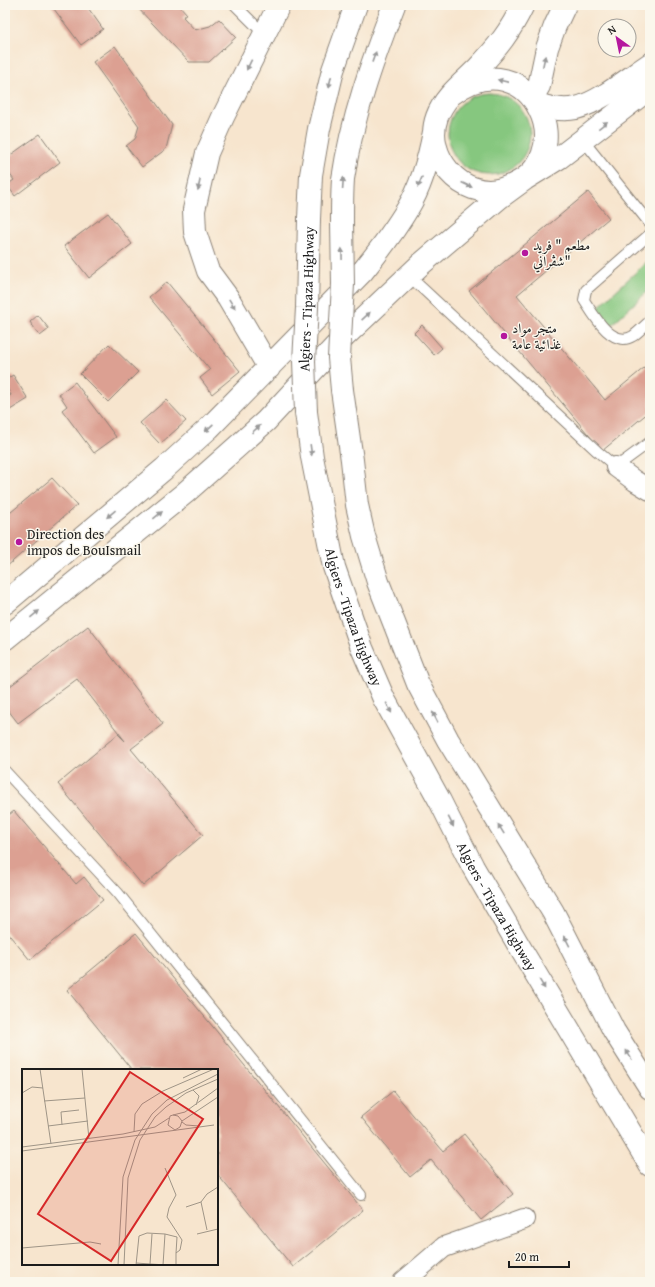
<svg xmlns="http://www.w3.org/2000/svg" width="655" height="1287" font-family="'Gentium Book Plus',Amiri,serif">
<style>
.green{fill:#86c77f;stroke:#51724e}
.building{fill:#dca092}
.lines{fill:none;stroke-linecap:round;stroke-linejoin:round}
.lane-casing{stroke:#8a8075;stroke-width:12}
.street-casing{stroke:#8a8075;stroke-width:22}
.secondary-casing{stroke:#8a8075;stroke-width:24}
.highway-casing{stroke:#8a8075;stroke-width:24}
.lane{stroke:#fff;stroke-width:10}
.street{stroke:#fff;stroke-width:20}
.secondary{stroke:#fff;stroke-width:22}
.highway{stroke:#fff;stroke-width:22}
.highway-bridge-casing{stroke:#8a8075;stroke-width:24;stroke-linecap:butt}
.highway-bridge{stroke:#fff;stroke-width:22}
.oneway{fill:#999}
.poi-dot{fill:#b5179e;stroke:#fbf7ec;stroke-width:1.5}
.labels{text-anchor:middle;stroke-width:3;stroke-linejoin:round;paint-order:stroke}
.poi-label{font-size:14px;fill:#1c1c1c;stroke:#fbf7ec;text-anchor:start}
.street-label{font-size:14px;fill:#1c1c1c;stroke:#fbf7ec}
.inset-road{fill:none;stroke:#9f9587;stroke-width:1}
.view{fill:#d62828;fill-opacity:0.15;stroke:#d62828;stroke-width:2}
.inset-edge{fill:none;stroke:#1c1c1c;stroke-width:2}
</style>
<rect width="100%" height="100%" fill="#fbf7ec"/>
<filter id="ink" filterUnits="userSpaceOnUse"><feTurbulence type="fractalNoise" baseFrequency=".025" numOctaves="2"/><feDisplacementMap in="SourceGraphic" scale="8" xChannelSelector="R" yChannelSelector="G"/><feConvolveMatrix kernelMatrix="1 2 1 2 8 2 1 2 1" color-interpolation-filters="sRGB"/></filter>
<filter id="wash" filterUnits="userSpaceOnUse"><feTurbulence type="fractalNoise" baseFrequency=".012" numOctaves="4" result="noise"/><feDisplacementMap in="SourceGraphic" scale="16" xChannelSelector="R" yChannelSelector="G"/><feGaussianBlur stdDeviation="0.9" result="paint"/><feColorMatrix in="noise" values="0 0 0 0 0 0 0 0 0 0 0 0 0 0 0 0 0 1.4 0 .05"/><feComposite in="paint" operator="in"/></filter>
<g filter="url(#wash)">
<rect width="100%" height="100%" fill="#f7e5ce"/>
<path class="green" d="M448 134a41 41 0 1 1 82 0a41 41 0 1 1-82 0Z
M650,259v30l-40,37 -15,-16z"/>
<g id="blocks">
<path class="building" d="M51,5h35l17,24 -22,16z
M135,5h44l8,9 -4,3 12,13 15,-4 9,-7 17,18 -27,25h-20z
M115,46l57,79 -6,24 -24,18 -16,-21 9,-7 4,-13 -46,-64z
M40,134l20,28 -45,34 -8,-11 7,-5 -9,-12v-9z
M588,192l21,26 -92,77 88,105 45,-37v48l-48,40 -133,-160z
M108,213l24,31 -43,34 -25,-32z
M167,282l73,89 -28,23 -12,-16 10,-8 -61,-73z
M38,315l11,14 -9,7 -10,-14z
M422,325l20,23 -8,7 -20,-22z
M109,344l29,28 -30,30 -28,-28z
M13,375l15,24 -23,14v-14l6,-4 -6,-10v-5z
M75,382l41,55 -22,16 -32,-43 5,-4 -8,-12z
M166,400l20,21 -26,23 -20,-21z
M52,478l25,27 -72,63v-51z
M88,626l75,98 -32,25 72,86 -60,51 -85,-102 60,-50 7,7 -48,-62 -59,44 -13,-17v-16z
M14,811l62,73 8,-7 19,23 -73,60 -25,-30v-112z
M136,933l227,277 -70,57 -76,-93v-104h-85l-65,-80z
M393,1091l50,60 21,-17 49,60 -32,26 -50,-60 -21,17 -49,-60z"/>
</g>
</g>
<g filter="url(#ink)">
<use href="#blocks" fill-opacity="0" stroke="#8a8075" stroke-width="1"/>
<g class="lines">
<defs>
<path id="lane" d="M235,5l29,29
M583,140l67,84
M650,234l-64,56 -2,10c9,14 28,49 49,36 6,-4 12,-11 17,-15
M409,276l188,175 19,16 34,-25
M5,771l113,122 243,302"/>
<path id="street" d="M616,467l19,14 15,9
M403,1282l41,-35 80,-28"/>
<path id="secondary" d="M452,94c77,-59 139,68 50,95 -40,12 -79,-34 -65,-72 7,-20 26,-34 40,-48 21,-22 33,-37 46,-64
M532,98l7,-12 8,-38 8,-22 10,-21
M537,104c12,4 26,7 39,4 24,-6 53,-30 74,-44
M269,368l-41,-70 -20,-27 -13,-39 -1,-22 13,-57 16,-36 56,-112
M5,603l159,-134 45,-41 154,-157c16,-20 32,-41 45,-63 14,-23 21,-50 26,-76
M5,639l180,-146 81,-72 79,-85 75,-71 79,-67 26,-19 34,-21 91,-70"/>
<g id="highway">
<path d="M309,219l2,-44 8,-46 14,-59 23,-65"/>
<path d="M342,222c0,-14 0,-29 1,-43 9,-61 29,-117 51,-174"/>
<path d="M342,390l10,70 5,45 7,31 14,46 40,102 30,56 105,172 61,119 36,57"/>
<path id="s1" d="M306,412l6,45 22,110 28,81 22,51 56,102 33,66 49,84 128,214"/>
</g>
</defs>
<use href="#lane" class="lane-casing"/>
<use href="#street" class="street-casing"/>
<use href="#secondary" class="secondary-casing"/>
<use href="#highway" class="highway-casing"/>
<use href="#lane" class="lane"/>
<use href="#street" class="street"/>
<use href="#secondary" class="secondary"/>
<use href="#highway" class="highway"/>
<defs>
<g id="highway-bridge">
<path d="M342,390l-3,-32 4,-74 -1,-62"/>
<path id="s2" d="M306,412l-2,-51 3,-53 2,-89"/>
</g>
</defs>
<use href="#highway-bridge" class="highway-bridge-casing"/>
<use href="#highway-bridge" class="highway-bridge"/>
</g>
<defs><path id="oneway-solid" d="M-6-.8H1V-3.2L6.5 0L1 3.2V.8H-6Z"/></defs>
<g class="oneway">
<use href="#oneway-solid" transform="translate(374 57) rotate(-70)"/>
<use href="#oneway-solid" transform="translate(544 61) rotate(-78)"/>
<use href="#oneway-solid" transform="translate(249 65) rotate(116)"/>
<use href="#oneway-solid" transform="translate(503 81) rotate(-167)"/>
<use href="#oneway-solid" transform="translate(330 82) rotate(103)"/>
<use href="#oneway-solid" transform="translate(603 125) rotate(-38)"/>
<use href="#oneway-solid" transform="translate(420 182) rotate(113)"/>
<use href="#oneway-solid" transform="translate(343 183) rotate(-86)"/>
<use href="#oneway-solid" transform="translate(199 185) rotate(102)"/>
<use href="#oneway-solid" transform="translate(467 185) rotate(25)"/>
<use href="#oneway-solid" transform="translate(342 254) rotate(-91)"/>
<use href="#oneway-solid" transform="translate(232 304) rotate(58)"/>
<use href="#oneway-solid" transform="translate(366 316) rotate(-43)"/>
<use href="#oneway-solid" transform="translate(209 428) rotate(137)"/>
<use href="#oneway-solid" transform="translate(256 429) rotate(-42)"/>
<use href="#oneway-solid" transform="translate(311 450) rotate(82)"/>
<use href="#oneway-solid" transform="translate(111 514) rotate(140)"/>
<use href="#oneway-solid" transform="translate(158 515) rotate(-39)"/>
<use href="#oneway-solid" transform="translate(35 614) rotate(-39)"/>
<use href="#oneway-solid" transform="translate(389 708) rotate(62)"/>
<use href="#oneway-solid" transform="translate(435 717) rotate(-118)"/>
<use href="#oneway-solid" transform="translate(451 822) rotate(63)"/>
<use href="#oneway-solid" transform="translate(501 829) rotate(-122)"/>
<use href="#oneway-solid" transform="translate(567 941) rotate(-117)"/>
<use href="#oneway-solid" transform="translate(542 984) rotate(59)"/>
<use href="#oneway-solid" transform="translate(629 1055) rotate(-122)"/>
</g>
</g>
<g class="poi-dot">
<circle cx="525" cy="253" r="4"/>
<circle cx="504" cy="336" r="4"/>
<circle cx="19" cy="542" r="4"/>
</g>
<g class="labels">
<g class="poi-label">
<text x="533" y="250">مطعم " فريد<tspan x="533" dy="16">شڨراني"</tspan></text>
<text x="512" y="333">متجر مواد<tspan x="512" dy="16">غذائية عامة</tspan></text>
<text x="27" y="539">Direction des<tspan x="27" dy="16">impos de BouIsmail</tspan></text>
</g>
<g class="street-label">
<text dy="5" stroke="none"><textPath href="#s2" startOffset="113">Algiers - Tipaza Highway</textPath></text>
<text dy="5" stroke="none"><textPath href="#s1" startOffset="211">Algiers - Tipaza Highway</textPath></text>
<text dy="5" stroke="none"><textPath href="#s1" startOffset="535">Algiers - Tipaza Highway</textPath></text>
</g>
</g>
<g transform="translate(22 1069)">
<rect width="196" height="196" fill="#f7e5ce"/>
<path class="inset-road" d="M18,0l11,75M60,0l7,70M161,9l19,-9M171,21l6,6 -3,9M0,24l10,-6 11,1M22,32l41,-3M151,46l5,1 4,5 -2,6 -5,3 -7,-5 2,-9 3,-1 12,-3 33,-24M160,52l36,-24M160,53l4,3 13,1M40,56l-1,-13 18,-2M26,57l40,-5M112,63l1,-18 7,-10 21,-13 51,-22M0,78l101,-13 32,-7 14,-9M0,82l192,-26M143,99l11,27 -7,13 -2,9 15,23 -2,10 -4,3v12M179,133l6,28M164,138l15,-5 6,-8 11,-7M130,165l-2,30 17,1M175,165l21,-5M0,179l68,-6 11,2M114,194l14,1M96,196l5,-88 12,-37 17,-26 15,-14 51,-26M102,196l4,-87 12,-38 15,-23 11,-10 20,-14 32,-14M114,196l3,-29 8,-3 18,1M141,196l2,-31 12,3 -1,16"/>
<path class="view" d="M108,3l73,47 -92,142 -73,-47z"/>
<rect width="196" height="196" class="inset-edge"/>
</g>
<rect width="655" height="1287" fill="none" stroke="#fbf7ec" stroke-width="20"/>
<g transform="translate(617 38) rotate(327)"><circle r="19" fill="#fbf7ec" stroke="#a29f99"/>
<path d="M0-3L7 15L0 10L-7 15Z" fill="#b5179e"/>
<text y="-6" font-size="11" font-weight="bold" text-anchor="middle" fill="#1c1c1c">N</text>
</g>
<path d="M509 1261v6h60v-6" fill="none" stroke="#1c1c1c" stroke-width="2"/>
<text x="515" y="1261" font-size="12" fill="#1c1c1c" stroke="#fbf7ec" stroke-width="3" paint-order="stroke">20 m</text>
</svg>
